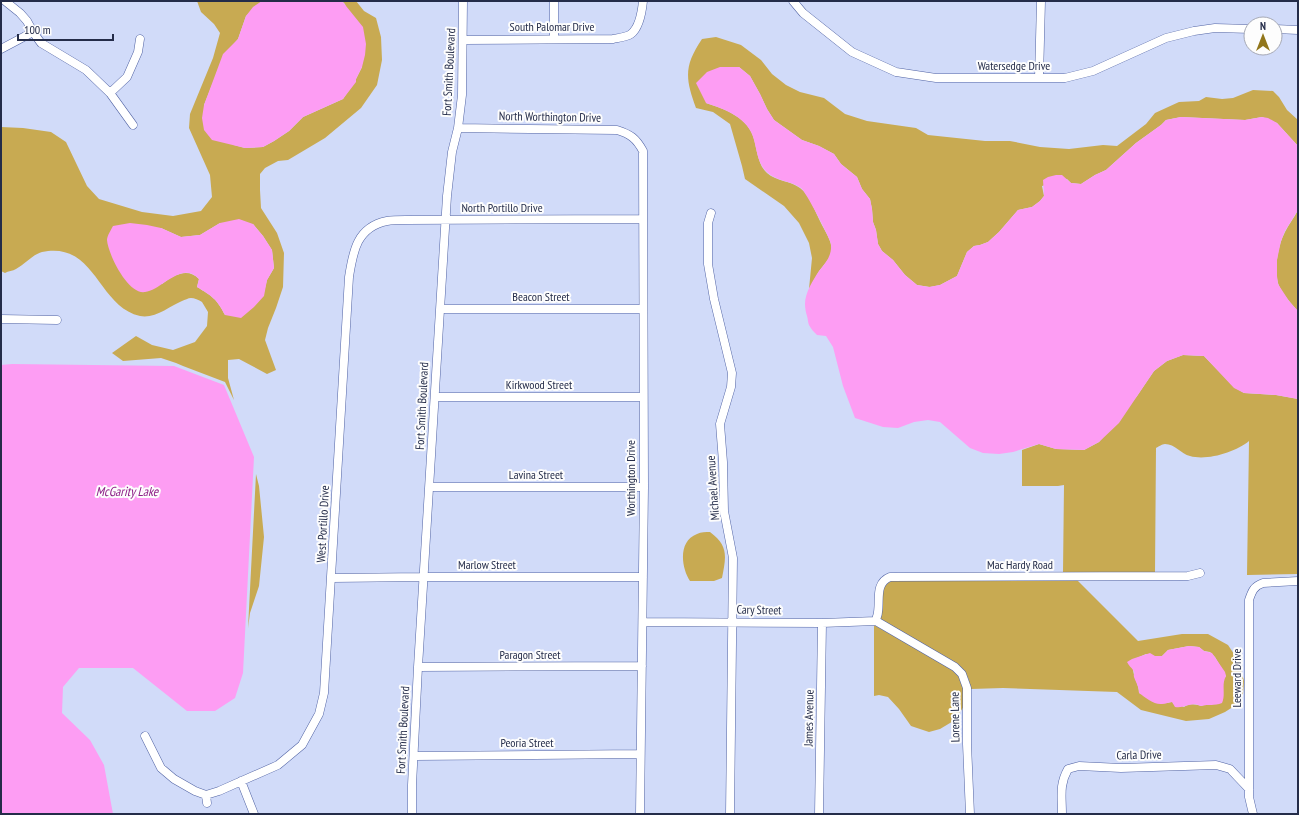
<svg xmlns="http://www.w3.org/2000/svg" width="1299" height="815" font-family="'PT Sans Narrow',sans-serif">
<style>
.green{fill:#c8aa52;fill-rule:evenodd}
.water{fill:#fd9df3}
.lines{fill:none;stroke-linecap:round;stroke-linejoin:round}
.minor-casing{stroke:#5163a4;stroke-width:9}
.minor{stroke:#fff;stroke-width:8}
.labels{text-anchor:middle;stroke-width:4;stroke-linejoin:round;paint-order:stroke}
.street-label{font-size:12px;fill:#242c49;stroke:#fdfdfd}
.water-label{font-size:13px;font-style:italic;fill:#8d1d86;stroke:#fdfdfd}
</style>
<rect width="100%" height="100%" fill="#d1dbf9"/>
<path class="green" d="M197,1h72h-7l-16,15 -8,23 -6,7 -14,24 -14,35 30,40 11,3 18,-1 11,-6 15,-10 14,-14 40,-18 13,-20 6,-12 -17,-63 -3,-3h14l8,10 12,7 5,19 1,23 -5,25 -16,23 -36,30 -37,22 -10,1 -13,7 -5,6v16l1,18 16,25 7,20 -1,34 -7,21 -8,20 -3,12 11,30 -9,4 -28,-15 -11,1v18l6,22 -9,-18 -42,-16 -7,-3 -15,-5 -38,3 -11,-8 24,-17 16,9 21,5 22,-8 12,-16 1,-14 -6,-10c-3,-2 -8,-4 -11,-4 -3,0 -6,2 -9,3 -12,5 -27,18 -42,15 -43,-10 -44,-75 -98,-64 -10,3 -17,12 -26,17 -3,2 -8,2 -11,4l-4,-2v-144l22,1 28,4 15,10 21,44 12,13 43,13 31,4 28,-5 11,-14 -2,-22 -21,-47 1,-14 23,-56 7,-25 -6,-9 -13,-12zM220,223l33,1 10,12 9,14 2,18 -7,12 -4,16 -38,19c-8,-16 -13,-19 -28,-28l2,-8c-11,-12 -26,-4 -37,5l-1,-56 20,9 19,-2z
M716,37l25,8 20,15 11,14 14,11 14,7 24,6 21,16 22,7 49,7 12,7 57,6h25l30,6 29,2 34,-4 14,1 29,-22 9,-11 24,-11 20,-1 7,-4 16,2 11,-1 20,-8 20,1 6,6 8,13 11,10v26l-21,-23 -15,-6 -17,3 -64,-3 -15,3 -5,5 -25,18 -30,27 -11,5 -14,9 -10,-1 -4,-4 -25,7 2,10 -4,5 -8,6 -14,3 -19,22 -11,10 -8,3 -6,1 -7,6 -10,24 -17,9 -10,2 -13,-2 -12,-10 -12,-15 -11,-9 -4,-7 -2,-14 -3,-8 -1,-13 -2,-10 -8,-10 -5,-12 -16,-13 -7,-10 -15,-8 -17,-6 -28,-20 -7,-11 -7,-15 -10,-18 -11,-9 -33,36c19,6 43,15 48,36 3,11 4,26 13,34 9,8 24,8 33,15 10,7 14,21 19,31 3,7 8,14 11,22 1,3 2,9 1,12 -2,8 -9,13 -13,20 -3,5 -6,11 -9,16l3,-31 -3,-15 -10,-20 -15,-17 -39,-27 -3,-13 -12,-42 -17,-12 -17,-4c-11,-30 -12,-42 6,-69z
M1298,210v101c-6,-6 -18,-20 -20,-28 -4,-15 0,-38 7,-51 4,-8 9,-14 13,-22z
M1183,355l21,1 30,31 10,6 32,2 22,4v175l-51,1 2,-134c-13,11 -42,20 -59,15 -9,-2 -15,-12 -25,-12 -3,0 -7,3 -9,4l-1,124 -92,1 1,-88 -6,1h-36v-36l17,-6 17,5 28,1 15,-8 38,-46 17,-25 13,-10z
M256,474l3,12 5,51 -5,49 -9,27 -2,15z
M710,532c19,14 16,25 12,46l-8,3h-24c-9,-14 -12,-40 7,-47 4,-2 9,-2 13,-2z
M1077,580l61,61 44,-7h26l20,11 8,12 5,13 3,11 -1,13 -4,9 -14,9 -16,7 -23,2 -45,-11 -24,-18 -114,-4 -32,1 -3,-11 -89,-58 3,-30 2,-5 7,-4zM1189,646l10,1 5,4 6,1 5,5 11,19 -3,4v11l-16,13 -6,2c-6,-2 -12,-3 -17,1l-12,-5 -5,1 -28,-10c0,-8 -5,-15 -6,-23 0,-3 3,-9 4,-12l9,-4 8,2h8l6,-6z
M874,625l80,45 5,6 5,13v17l-9,14 -15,9 -11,3 -18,-6 -12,-17 -11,-12 -9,-2 -5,1z"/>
<path class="water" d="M262,1h80l21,26 3,17 -1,11 -3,12 -6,12v3l-13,17 -40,18 -14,14 -15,10 -11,6 -18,1 -33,-8 -8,-10 -2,-12 2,-13 19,-51 15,-15 8,-23 7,-9z
M720,67h19l11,9 10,18 7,15 7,11 28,20 17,6 15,8 7,10 16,13 5,12 8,10 2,10 1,13 3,8 2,14 4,7 11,9 12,15 12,10 12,2 11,-2 17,-9 10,-24 7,-6 6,-1 8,-3 11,-10 19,-22 14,-3 8,-6 4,-5 -1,-16 5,-3 8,-2h6l9,8 10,1 14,-9 11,-5 30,-27 25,-18 5,-5 15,-3 64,3 17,-3 6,1 9,5 21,23v64l-13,21 -4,10 -4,19v16l1,8 11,17 9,10v88l-22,-4 -32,-2 -10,-5 -30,-32 -21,-1 -16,6 -13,10 -35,52 -20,19 -15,8 -28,-1 -17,-5 -26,8 -14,2 -16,-1 -13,-5 -30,-26 -12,-2 -14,2 -16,6 -15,-1 -28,-9 -12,-32 -10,-39 -7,-11 -9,-1c-3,-3 -6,-6 -8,-10 -1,-2 -1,-6 -2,-9 -1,-3 -2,-8 -2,-12 0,-11 8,-24 14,-33 7,-9 13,-15 12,-27 -1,-6 -25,-52 -30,-56 -10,-7 -24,-7 -33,-15 -10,-8 -11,-22 -14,-33 -5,-22 -29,-31 -48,-37l-10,-20 11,-11z
M239,219l14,5 10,12 9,14 2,18 -7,12 -3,16 -10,11 -13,11 -16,-3c-8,-16 -13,-19 -28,-28l2,-8c-17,-19 -37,11 -54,13 -17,3 -37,-38 -38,-52 0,-4 4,-10 6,-14l17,-3 17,2 14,3 20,9 19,-2 20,-12z
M12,364l162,2 50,19 30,72 -11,216 -8,25 -20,13h-28l-54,-43h-54l-16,19 -1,26 28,27 14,25 9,49h-112v-449z
M1189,646l10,1 5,4 8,2 13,19 1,4c-5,9 0,18 -4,27 -8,3 -13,1 -21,3 -11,-5 -16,3 -26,1l-3,-5c-3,0 -6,2 -10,2 -8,1 -16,-6 -23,-11 0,-7 -3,-10 -5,-16 -1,-5 2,-2 -1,-7 -2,-3 -4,-4 -6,-8l5,-3 18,-6 5,3h7l6,-6z"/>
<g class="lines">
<defs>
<path id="minor" d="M5,1l15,12 7,8 6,11 8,11 45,27 24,23 23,32
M793,1l10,12 49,39 44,20 40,6h129l28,-7 73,-33 28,-7 21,-3 36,1
M1275,29l23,1
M554,39v-38
M463,40l150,-1c5,-1 14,-2 18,-5 9,-7 11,-23 12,-33
M1,49l32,-17
M1039,78l2,-77
M110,93l17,-16 11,-25 2,-13
M458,128l159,2c13,4 19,8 26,21l1,336 -4,327
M711,213l-3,10v41l6,35 18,74 -1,14 -11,37 3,38 1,49 9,47 -3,256
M440,309h202
M1,319l56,1
M436,397h207
M429,487h215
M332,578l92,-1h219
M876,621c0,-3 2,-6 2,-9 2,-13 -3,-29 12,-35l298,-1 12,-3
M876,621l79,46 7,7 5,14v56l3,70
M643,622l179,1 54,-2
M418,667l224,-1
M145,736l16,32 13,11 21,12 11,4 13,-4 59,-26 24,-20 17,-31 5,-21 25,-416c4,-26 8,-50 38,-56 6,-1 13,-1 19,-1l236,-1
M414,756l226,-2
M241,781l13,33
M206,795l1,8
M412,814v-29l6,-118 29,-471 5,-44 6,-24 4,-33 1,-94
M819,814l3,-191
M1062,814c0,-18 -3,-29 6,-45l11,-3 42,2 95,-3 14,4 19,20
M1253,814l-4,-17v-197c3,-9 5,-14 14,-17l35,-2"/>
</defs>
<use href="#minor" class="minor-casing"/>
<use href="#minor" class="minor"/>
</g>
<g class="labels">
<g class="street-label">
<text x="552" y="31">South Palomar Drive</text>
<text x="1014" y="70">Watersedge Drive</text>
<text transform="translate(449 72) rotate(-87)" y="4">Fort Smith Boulevard</text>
<text transform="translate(550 117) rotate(1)" y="4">North Worthington Drive</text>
<text x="502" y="212">North Portillo Drive</text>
<text x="541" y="301">Beacon Street</text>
<text x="539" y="389">Kirkwood Street</text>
<text transform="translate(422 406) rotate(-87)" y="4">Fort Smith Boulevard</text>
<text x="536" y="479">Lavina Street</text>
<text transform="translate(631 478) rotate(-90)" y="4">Worthington Drive</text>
<text transform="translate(713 488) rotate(-94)" y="4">Michael Avenue</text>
<text transform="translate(323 524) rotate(-87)" y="4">West Portillo Drive</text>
<text x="487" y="569">Marlow Street</text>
<text x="1020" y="569">Mac Hardy Road</text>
<text transform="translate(759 610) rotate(1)" y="4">Cary Street</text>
<text x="530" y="659">Paragon Street</text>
<text transform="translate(1237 678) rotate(-90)" y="4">Leeward Drive</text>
<text transform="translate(955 717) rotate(-91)" y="4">Lorene Lane</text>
<text transform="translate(809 718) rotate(-89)" y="4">James Avenue</text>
<text transform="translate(403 730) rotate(-87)" y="4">Fort Smith Boulevard</text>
<text x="527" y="747">Peoria Street</text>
<text transform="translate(1139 755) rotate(-1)" y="4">Carla Drive</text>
</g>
<g class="water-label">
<text x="127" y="496">McGarity Lake</text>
</g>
</g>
<rect width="1299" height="815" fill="none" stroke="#242c49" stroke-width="4"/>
<g transform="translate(1263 36)"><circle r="19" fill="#fdfdfd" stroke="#a6a9b5"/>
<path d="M0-3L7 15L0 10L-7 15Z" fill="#91761b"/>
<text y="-6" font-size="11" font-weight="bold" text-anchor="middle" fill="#242c49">N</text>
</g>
<path d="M18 34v6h95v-6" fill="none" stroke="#242c49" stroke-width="2"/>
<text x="24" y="34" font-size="12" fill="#242c49" stroke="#fdfdfd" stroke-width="3" paint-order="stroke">100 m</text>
</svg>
